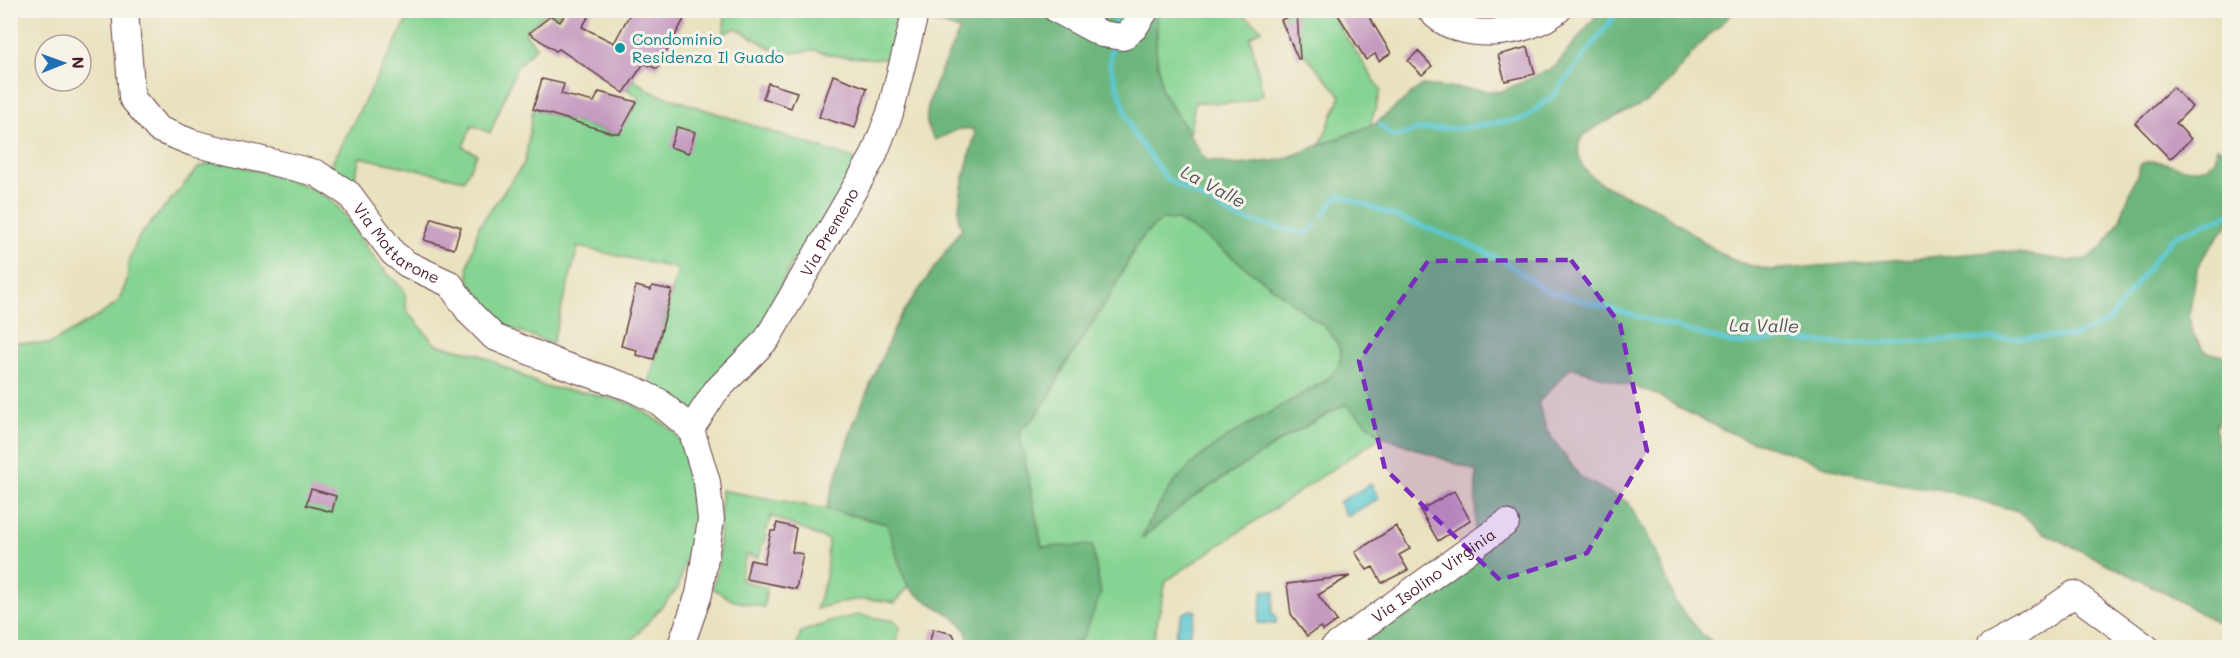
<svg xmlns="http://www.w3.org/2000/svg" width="2240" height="658" font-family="Mali,sans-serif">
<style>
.green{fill:#86d493;stroke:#687a5f;stroke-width:1.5}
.forest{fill:#6cb67d;stroke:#5b6a54;stroke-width:1.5}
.water{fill:#5cc8d1;stroke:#53747e;stroke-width:1.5}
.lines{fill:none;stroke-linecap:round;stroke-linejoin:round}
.stream{stroke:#5cc8d1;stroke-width:5}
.building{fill:#c49ac0}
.minor-casing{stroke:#623c41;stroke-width:28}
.minor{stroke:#fff;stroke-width:26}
.marked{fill:#7b2cbf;fill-opacity:0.2;stroke:#7b2cbf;stroke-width:4.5;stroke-dasharray:12 8;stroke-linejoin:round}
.culture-dot{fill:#0f9aa8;stroke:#f7f3e8;stroke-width:2}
.labels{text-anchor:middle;stroke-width:6;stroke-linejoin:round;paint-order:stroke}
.culture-label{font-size:16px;fill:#0d838f;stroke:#f7f3e8;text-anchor:start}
.street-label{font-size:16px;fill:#4a1f2b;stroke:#f7f3e8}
.water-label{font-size:18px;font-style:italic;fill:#4f525d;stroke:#f7f3e8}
</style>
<rect width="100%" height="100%" fill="#f7f3e8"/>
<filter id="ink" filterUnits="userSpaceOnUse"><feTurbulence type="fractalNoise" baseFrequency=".0167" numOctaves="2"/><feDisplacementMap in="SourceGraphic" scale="12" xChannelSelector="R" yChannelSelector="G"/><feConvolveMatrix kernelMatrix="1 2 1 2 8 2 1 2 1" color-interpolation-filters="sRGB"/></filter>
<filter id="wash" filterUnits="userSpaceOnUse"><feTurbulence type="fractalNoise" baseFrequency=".008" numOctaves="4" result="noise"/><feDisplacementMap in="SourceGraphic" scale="24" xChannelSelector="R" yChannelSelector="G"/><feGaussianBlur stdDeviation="1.35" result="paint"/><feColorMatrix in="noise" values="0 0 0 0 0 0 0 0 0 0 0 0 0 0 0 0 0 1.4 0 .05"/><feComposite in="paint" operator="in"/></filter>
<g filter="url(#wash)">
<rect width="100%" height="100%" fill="#e9e2bf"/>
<path class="green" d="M898,10l5,3 -10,47 -57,-4 -22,-6 -21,3 -22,-5 -35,-20 -12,6 1,-23z
M1158,10l80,1 24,18 -12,8 13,57c-18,13 -47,9 -68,8l-6,33 -27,-44 -6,-40z
M412,11h150l-4,6 -10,-6 -23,22 11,14 -19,20 -27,66 -18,-8 -9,22 14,7 -13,26 -104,-23 -6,23 -25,-11z
M1286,11h43l52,79 -11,36 -50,19 21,-49 -48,-55 -12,-21z
M633,79l19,13 202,67 2,12 -46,85 -17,5 -15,31 4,3 -25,46 -62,70 -10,2 -37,-26 30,-118 -100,-22 -26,97 -62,-24 -12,-12 -8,-23 -2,-19 11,-40 46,-64 8,-53 78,24h8l20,-36 -12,-8z
M217,160c32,9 99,22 120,46 23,28 37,59 67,83l3,22 28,33 43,10 67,33 44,6 43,11 35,22 19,19 10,30 3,39 -21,74 -52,59h-615l-1,-305 40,2 50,-29 18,-13 9,-21 2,-22 10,-22 59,-69z
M1163,219l14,1 30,18 119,90c17,20 22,31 2,51 -75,48 -148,69 -186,159l50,-40 98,-63 55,-31 37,32 -216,145 -14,66 -86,1 17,-10 9,-93 -50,2 -23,-116 15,-13 16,-23 16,-31 45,-70 25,-48 9,-12z
M721,490l105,19 61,15 22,62 -14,17c-30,-7 -50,-3 -79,6l10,-31 2,-38 -57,-24 -12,42 -13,-3 -6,25 27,8 -3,19 -30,-6 -22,-13 6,-19z
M859,615l36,6 5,6 -5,20h-99l5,-15 35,-12z"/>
<path class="forest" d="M898,11h259l-1,40 6,40 43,69 32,5 44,-5 94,-36 47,-39 78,7 55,-25 45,-56h136c-14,12 -28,24 -40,38 -16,17 -30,41 -50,53 -15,10 -61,25 -66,39 -4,10 0,23 6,30 18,20 47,25 69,37 26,15 49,37 76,51 12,6 26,8 40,11l233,-19 65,10 17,-2 17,-13 16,-24 22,-58c22,-12 51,20 74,-4l2,-13 12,6v70l-24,31 -8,15 -8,47 3,17 13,19 24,5v53l-9,4 -4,13 2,28 11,38v130l-8,2 -59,-34 -119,-59 -25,-21 -80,-22 -38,-5 -60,-13 -52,-19 -46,-14 -54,-25 -32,-19 -85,-27 -33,36 9,28 33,46 49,26 27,48 19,51 27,32 17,13h-363l119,-87 1,-89 -94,-35 -37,-32 -55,31 -98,63 -51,41c10,-19 19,-38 32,-55 36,-46 106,-74 155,-105 20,-20 15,-31 -2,-51l-119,-90 -30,-18 -14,-1 -18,15 -9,12 -25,48 -45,69 -16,32 -16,23 -15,13 23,116 50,-2 9,49 -18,44 -17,9h-97c2,-33 -42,-39 -60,-60 -6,-7 -18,-51 -22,-63l-61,-15 27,-84 45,-105 64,-92c-11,-13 9,-76 13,-94l-2,-5h-14l-24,11c-3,-5 -7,-11 -8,-17 -4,-22 23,-72 33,-93z"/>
<path class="water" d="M1371,484l8,14 -32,19 -8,-15z
M1263,590l12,2 -3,22 4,1v9l-18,-1z
M1191,610l5,1 -6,22 -4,3 -11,-1 7,-21z"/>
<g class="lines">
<path class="stream" d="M1114,27l2,-17
M1112,43l-2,22 23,68 34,46 72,40 68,15 8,-9
M1380,125l13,12 30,-8 39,-1 62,-9 32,-26 63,-83
M1323,215l16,-20 125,47 39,19 42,29 190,54 48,-5 59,5 232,-8 34,-14 51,-69 18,-18 53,-21"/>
</g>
<g id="blocks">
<path class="building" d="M568,10h25l-11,17 32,16 18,-33h53l-3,8 2,1 -27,50 -13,-6 -20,30 -65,-44 -3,2 -27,-18 22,-17 9,6z
M1335,10h30l26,43 -12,8 -4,-7 -9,6z
M1297,13l3,46h-2l-17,-39z
M1528,47l7,27 -30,7 -7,-26z
M1418,51l14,15 -10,9 -14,-14z
M833,75l34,13 -12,40 -36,-11z
M542,79l22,5 -3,10 33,8 5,-10 38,10 -17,31h-8l-79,-24z
M768,83l29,9 -6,16 -28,-10z
M2173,87l19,20 -16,16 15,16 -21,20 -35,-36z
M677,127l18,5 -6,21 -19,-6z
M432,218l29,9 -7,22 -30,-9z
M636,286l15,4 1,-4 20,4 -18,69 -18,-4 1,-5 -16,-4z
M311,489l25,7 -4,16 -26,-7z
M1454,491l16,29 -32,21 -18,-31z
M777,523l19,5 -4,24 11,2 -7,35 -50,-10 4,-19 14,3 7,-32h4z
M1396,526l14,23 -11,6 9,15 -26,13 -9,-16 -6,3 -12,-18z
M1350,576l-32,19 19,26 -14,10 -3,-4 -13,9 -16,-22 -4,-30z
M933,629l20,5 6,14h-31z"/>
</g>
</g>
<g filter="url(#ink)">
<use href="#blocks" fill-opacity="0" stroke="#623c41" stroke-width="1.5"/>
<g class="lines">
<defs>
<g id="minor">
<path id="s1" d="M125,10l7,88 26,31 35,14 123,30 33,21 44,59 14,11 43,20 20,29 24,24 66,27 71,24 27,13 33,28 16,53 4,38 -12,74 -19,54"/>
<path d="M1057,10l45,24 21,3 11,-9 12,-18"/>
<path d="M1430,10c28,34 97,26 128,0"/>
<path id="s2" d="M691,429l24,-37 52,-53 106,-182 17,-44 26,-103"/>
<path id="s3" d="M1333,648l173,-125"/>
<path d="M1989,648l33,-18 52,-36 73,54"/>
</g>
</defs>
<use href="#minor" class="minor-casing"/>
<use href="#minor" class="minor"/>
</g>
</g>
<path class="marked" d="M1571,260l49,64 27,127 -60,102 -87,27 -115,-111 -26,-108 69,-100z"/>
<circle class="culture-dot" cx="620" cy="48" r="6"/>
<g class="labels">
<g class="culture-label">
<text x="632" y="45">Condominio<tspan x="632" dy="18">Residenza Il Guado</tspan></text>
</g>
<g class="street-label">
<text dy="6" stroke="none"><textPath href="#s2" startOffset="242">Via Premeno</textPath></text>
<text dy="6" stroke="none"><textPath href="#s1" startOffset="402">Via Mottarone</textPath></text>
<text dy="6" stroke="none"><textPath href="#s3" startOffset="124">Via Isolino Virginia</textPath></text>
</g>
<g class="water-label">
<text transform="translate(1213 187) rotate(28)" y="6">La Valle</text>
<text transform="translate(1764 326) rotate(1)" y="6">La Valle</text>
</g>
</g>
<rect width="2240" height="658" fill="none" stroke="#f7f3e8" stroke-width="36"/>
<g transform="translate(63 63) rotate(89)"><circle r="28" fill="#f7f3e8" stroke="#b29e9c" stroke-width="1.5"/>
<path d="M0-4.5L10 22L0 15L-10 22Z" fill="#1f6fb2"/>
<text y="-9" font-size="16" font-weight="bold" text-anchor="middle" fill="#4a1f2b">N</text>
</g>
</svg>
